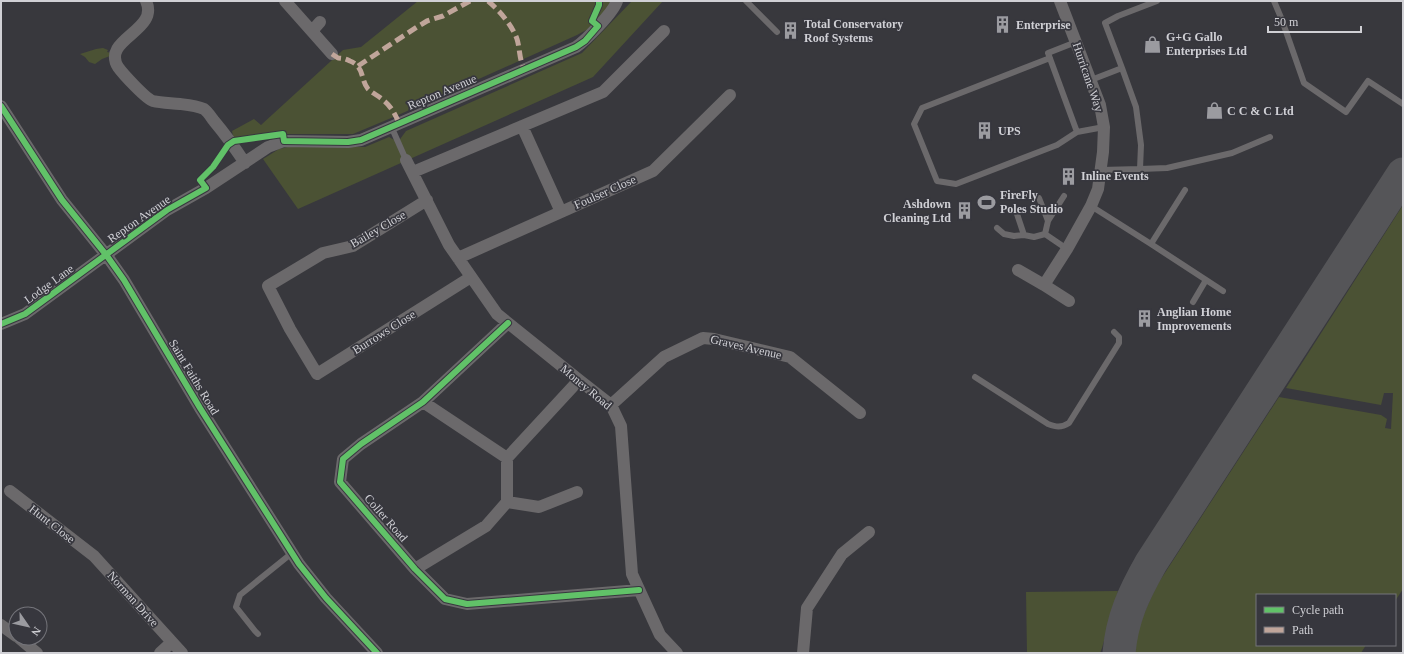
<svg xmlns="http://www.w3.org/2000/svg" width="1404" height="654" font-family="'Times New Roman',serif">
<style>
.green{fill:#4b5234}
.lines{fill:none;stroke-linecap:round;stroke-linejoin:round}
.taxiway{stroke:#555558;stroke-width:33}
.lane{stroke:#6b696b;stroke-width:6}
.street{stroke:#6b696b;stroke-width:12}
.quiet{stroke:#c0a59a;stroke-width:5;stroke-dasharray:10 5;stroke-linecap:butt}
.cycleway-casing{stroke:#37373e;stroke-width:8}
.cycleway{stroke:#61c268;stroke-width:6}
.labels{text-anchor:middle;stroke-width:3.5;stroke-linejoin:round;paint-order:stroke}
.poi-label{font-size:12px;font-weight:bold;fill:#d0d0d5;stroke:#37373e;text-anchor:start}
.street-label{font-size:12px;fill:#d0d0d5;stroke:#37373e}
</style>
<rect width="100%" height="100%" fill="#38383d"/>
<path class="green" d="M418,1h194l-15,23 -20,11 -181,81 -43,18h-70l-49,7 -2,-10 22,-12 7,6 82,-75 18,-3z
M632,1h31l-70,76 -295,132 -35,-50 16,-10 13,-3 73,1 24,-10 9,5 8,-11 176,-78z
M103,48l5,2 -1,2 4,1 -1,3 -8,3 -7,5 -6,-2 -4,-5 -5,-3 16,-5z
M1403,205v384l-8,12v-6h-138v50h109l-5,8h-228c4,-26 14,-48 26,-71l120,-185 102,18 6,4 -2,9 6,1 2,-36h-9l-3,12 -95,-17z
M1118,591l-16,57 -2,5h-73l-1,-61z"/>
<g class="lines">
<path class="taxiway" d="M1119,653c3,-35 15,-60 32,-90l252,-389"/>
<path class="lane" d="M746,1l31,31
M1274,1l8,19 22,63 42,29 22,-31 35,23
M1076,42l-28,11 29,79 27,-5
M1050,58l-128,50 -8,16 23,57 19,3 101,-39 20,-13
M1122,68l-17,-45 13,-7 39,-15
M1091,80l31,-12 14,39 5,38 -1,24 -39,1
M391,126l15,34
M1140,169l27,-1 65,-15 38,-16
M1039,198l9,23
M1091,206l60,38 72,47
M1015,208l9,27
M997,228l7,6 10,2 10,-1 10,2 11,-3 22,15
M1045,234l3,-13 16,-25
M1151,244l34,-54
M1193,302l13,-22
M975,377l73,47c8,3 13,4 21,-1l50,-80v-6l-5,-5
M258,634l-3,-3 -19,-24 4,-12 52,-42"/>
<path class="street" d="M146,1c14,30 -45,38 -28,66 5,7 28,32 35,34 8,2 18,2 27,3 8,1 17,2 24,5 4,3 7,8 10,12 11,13 21,27 31,42
M285,1l47,53
M1060,1l40,104 4,22 -1,25 -5,37 -7,17 -24,43 -23,36 25,16
M312,31l8,-9
M1,106l61,94 45,56 17,24 76,128 99,156 27,34 51,55
M522,126l39,86
M406,160l43,85 48,69 82,66 32,25 10,21 11,148 28,61 17,18
M413,172l190,-80 61,-61
M427,200l-74,46 -30,7 -55,33 22,43 27,45 154,-97
M458,258l195,-87 77,-76
M1018,270l26,15
M508,323l-85,79 -62,42 -18,15 -3,23 75,87 30,30 22,5 172,-14
M1,324l24,-10 142,-104 39,-22 62,-41 16,-6 64,1 13,-2 215,-93c10,-7 37,-34 41,-46
M611,405l53,-48 39,-19 11,1 76,18 70,56
M507,458l72,-78
M10,491l84,65 88,97
M507,502l32,5 38,-15
M415,569l71,-43 21,-24v-44l-84,-56
M1,625l15,11
M19,638l18,15
M160,653l12,-11
M803,653l4,-45 35,-54 27,-22"/>
<path class="quiet" d="M488,1c11,9 24,24 29,38 3,10 2,19 7,30
M332,54l6,4c5,0 8,1 12,3 15,6 10,18 18,28 4,4 11,7 15,11 8,6 12,14 16,23
M358,66l59,-39 10,-6 16,-5 27,-15"/>
<defs>
<path id="cycleway" d="M1,106l61,94 45,56 17,24 76,128 99,156 27,34 51,55
M508,323l-85,79 -62,42 -18,15 -3,23 75,87 30,30 22,5 172,-14
M1,324l24,-10 142,-104 39,-22 -6,-8 13,-13 15,-22 6,-4 49,-7 1,7 64,1 13,-2 215,-93 9,-6 13,-15 -6,-5 7,-16v-4"/>
</defs>
<use href="#cycleway" class="cycleway-casing"/>
<use href="#cycleway" class="cycleway"/>
</g>
<defs>
<symbol id="building-bare" viewBox="-9 -9 18 18"><path d="M-4-6H4V6H1V3H-1V6H-4ZM-2.5-4.3h1.7v1.8h-1.7ZM.8-4.3h1.7v1.8H.8ZM-2.5-1h1.7V.8h-1.7ZM.8-1h1.7V.8H.8Z" fill="#9b9ba0" stroke="#37373e" stroke-width="2.5" paint-order="stroke"/></symbol>
<symbol id="shop-bare" viewBox="-9 -9 18 18"><path d="M-5-2.5h2.3a2.7 3.5 0 0 1 5.4 0H5L5.5 6h-11ZM-1.5-2.5h3a1.5 2.3 0 0 0-3 0Z" fill="#9b9ba0" stroke="#37373e" stroke-width="2.5" paint-order="stroke"/></symbol>
<symbol id="stadium-bare" viewBox="-9 -9 18 18"><path d="M0-5a6.5 5 0 1 0 0 10a6.5 5 0 1 0 0-10ZM-3.5-1.8h7v3.6h-7Z" fill="#9b9ba0" stroke="#37373e" stroke-width="2.5" paint-order="stroke"/></symbol>
</defs>
<g fill-rule="evenodd">
<use href="#building-bare" x="990" y="12" width="25" height="25"/>
<use href="#building-bare" x="778" y="18" width="25" height="25"/>
<use href="#shop-bare" x="1140" y="32" width="25" height="25"/>
<use href="#shop-bare" x="1202" y="98" width="25" height="25"/>
<use href="#building-bare" x="972" y="118" width="25" height="25"/>
<use href="#building-bare" x="1056" y="164" width="25" height="25"/>
<use href="#stadium-bare" x="974" y="190" width="25" height="25"/>
<use href="#building-bare" x="952" y="198" width="25" height="25"/>
<use href="#building-bare" x="1132" y="306" width="25" height="25"/>
</g>
<g class="labels">
<g class="poi-label">
<text x="804" y="28">Total Conservatory<tspan x="804" dy="14">Roof Systems</tspan></text>
<text x="1016" y="29">Enterprise</text>
<text x="1166" y="41">G+G Gallo<tspan x="1166" dy="14">Enterprises Ltd</tspan></text>
<text x="1227" y="115">C C &amp; C Ltd</text>
<text x="998" y="135">UPS</text>
<text x="1081" y="180">Inline Events</text>
<text x="1000" y="199">FireFly<tspan x="1000" dy="14">Poles Studio</tspan></text>
<text x="951" y="208" text-anchor="end">Ashdown<tspan x="951" dy="14">Cleaning Ltd</tspan></text>
<text x="1157" y="316">Anglian Home<tspan x="1157" dy="14">Improvements</tspan></text>
</g>
<g class="street-label">
<text transform="translate(1088 77) rotate(71)" y="4">Hurricane Way</text>
<text transform="translate(442 92) rotate(-23)" y="4">Repton Avenue</text>
<text transform="translate(605 192) rotate(-24)" y="4">Foulser Close</text>
<text transform="translate(139 219) rotate(-35)" y="4">Repton Avenue</text>
<text transform="translate(378 229) rotate(-30)" y="4">Bailey Close</text>
<text transform="translate(49 284) rotate(-36)" y="4">Lodge Lane</text>
<text transform="translate(384 332) rotate(-32)" y="4">Burrows Close</text>
<text transform="translate(746 347) rotate(13)" y="4">Graves Avenue</text>
<text transform="translate(194 377) rotate(59)" y="4">Saint Faiths Road</text>
<text transform="translate(586 387) rotate(40)" y="4">Money Road</text>
<text transform="translate(386 518) rotate(49)" y="4">Coller Road</text>
<text transform="translate(52 524) rotate(38)" y="4">Hunt Close</text>
<text transform="translate(133 599) rotate(48)" y="4">Norman Drive</text>
</g>
</g>
<rect width="1404" height="654" fill="none" stroke="#d0d0d5" stroke-width="4"/>
<rect x="1256" y="594" width="140" height="52" fill="#37373e" stroke="#74747a"/>
<rect x="1264" y="607" width="20" height="6" fill="#61c268" stroke="#74747a"/>
<text x="1292" y="614" font-size="12" fill="#d0d0d5">Cycle path</text>
<rect x="1264" y="627" width="20" height="6" fill="#c0a59a" stroke="#74747a"/>
<text x="1292" y="634" font-size="12" fill="#d0d0d5">Path</text>
<g transform="translate(28 626) rotate(124)"><circle r="19" fill="#37373e" stroke="#74747a"/>
<path d="M0-3L7 15L0 10L-7 15Z" fill="#9b9ba0"/>
<text y="-6" font-size="11" font-weight="bold" text-anchor="middle" fill="#d0d0d5">N</text>
</g>
<path d="M1268 26v6h93v-6" fill="none" stroke="#d0d0d5" stroke-width="2"/>
<text x="1274" y="26" font-size="12" fill="#d0d0d5" stroke="#37373e" stroke-width="3" paint-order="stroke">50 m</text>
</svg>
